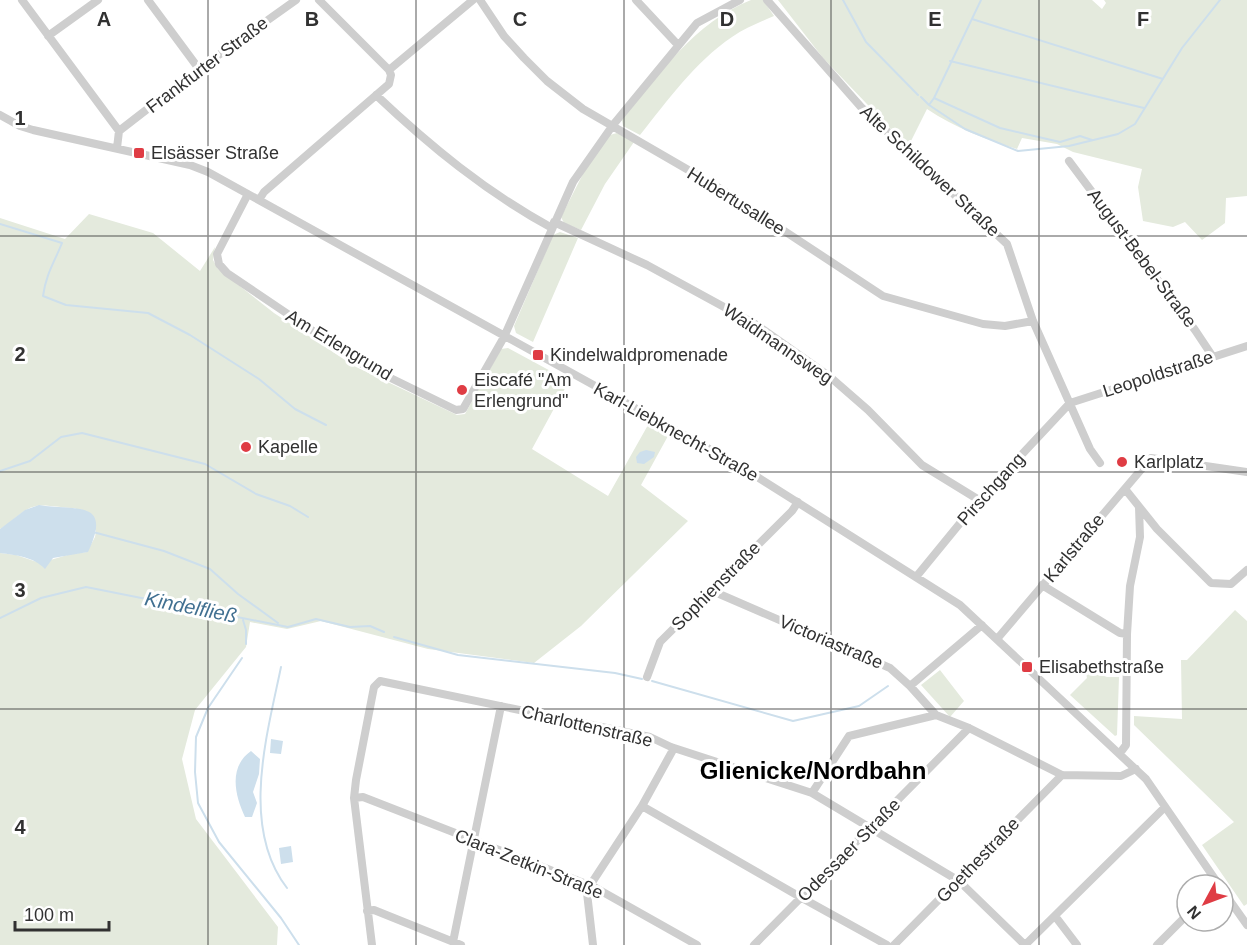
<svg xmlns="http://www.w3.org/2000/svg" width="1247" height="945" font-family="Helvetica,sans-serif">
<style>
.green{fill:#e4eadd}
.water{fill:#cddfec}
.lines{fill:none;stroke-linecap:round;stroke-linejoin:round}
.stream{stroke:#cddfec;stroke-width:2}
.minor{stroke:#cecece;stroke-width:8}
.grid{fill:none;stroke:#313131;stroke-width:1.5;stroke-opacity:0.55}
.poi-dot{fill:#df3c44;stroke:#fff;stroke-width:2}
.labels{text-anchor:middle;stroke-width:6;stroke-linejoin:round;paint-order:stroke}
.street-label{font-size:18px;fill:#313131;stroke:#fff}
.poi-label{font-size:18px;fill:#313131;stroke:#fff;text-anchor:start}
.water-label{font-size:20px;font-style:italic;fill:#417091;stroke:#fff}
.district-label{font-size:24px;font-weight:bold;fill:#000;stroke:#fff}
.grid-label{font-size:20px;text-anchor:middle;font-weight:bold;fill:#313131;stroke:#fff;stroke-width:6;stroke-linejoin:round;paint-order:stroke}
</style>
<rect width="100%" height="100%" fill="#fff"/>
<path class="green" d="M751,0h12l11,16c-14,6 -29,12 -42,21 -37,25 -64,63 -92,98l-17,-9 -1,-6c36,-45 73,-98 129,-120z
M778,0h314l10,9 4,-6 -2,-3h143v196l-21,2 -1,25 -23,17 -17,-18 -12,5 -30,-6 -5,-34 4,-18 -69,-17 -16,-8 -35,-6 -5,11c-32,-10 -62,-21 -90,-40l-19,38 -85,-89z
M617,133l17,9 -29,42 -24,46 -17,-7 -3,-6 23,-45 26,-37z
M89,214l64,19 47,38 15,-24 -2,13 5,9 56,44 80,53 103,49 8,-1 36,-65 7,-1 61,33 -37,68 76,47 40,-71 20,11 -27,49 47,36 -107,105 -47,37 -106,-14 -107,-28 -34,8 -37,-7 -4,25 -51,63 -13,49 14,60 82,108 -1,18h-277v-392l16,2 24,8 31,-9 16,-2 8,-15 1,-6 -21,-23c-11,0 -31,-4 -39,-2 -14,3 -23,16 -36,23v-311l65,21z
M560,232l18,6 -45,104 -17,-9 -2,-7 39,-91z
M1235,610l12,11v283l-3,2 -42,-61 32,-23 -100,-97v-9l48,3 -1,-59h6z
M1085,669l22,8h12l-2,58 -2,1 -45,-41 17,-17z
M940,670l24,31 -14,16 -29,-32z"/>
<path class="water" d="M646,450l9,2 -1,5 -10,7 -7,-1 -1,-6 4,-5z
M39,505c37,6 74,-6 49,47l-35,6 -8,11c-11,-12 -29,-14 -45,-16v-24l25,-19z
M271,739l12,2 -2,13 -11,-1z
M251,751l9,8 -1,15 -6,18 4,11 -5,14h-7c-10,-21 -17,-50 6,-66z
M291,846l2,16 -12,2 -2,-16z"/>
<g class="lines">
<path class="stream" d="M843,0l23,42 52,53
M972,19l191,60
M950,61l194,47
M921,97l8,8 36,24 53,22 51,-5 49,-12 17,-10 47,-76 38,-48
M934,98l66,30 60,14 20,-6 12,4
M929,105l5,-7 47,-98
M0,224l62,19c-8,20 -16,31 -19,53l23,9 82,8 42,22 69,44 36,30 31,16
M0,471l30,-10 31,-24 21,-4 123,31 51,30 34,12 18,11
M93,532l71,19 46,18 28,25 40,29
M0,618l41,-20 45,-11 202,40 28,-8 34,8 20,-1 14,6
M243,620l3,10v14
M394,637l64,18 157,18 27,6
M242,658l-34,50 -12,29 -1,35 3,31 21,39 62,76 18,27
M281,667c-14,68 -41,160 6,221
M652,681l141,40 66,-15 29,-20"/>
<path class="minor" d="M22,0l97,131 -2,17
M148,0l51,69
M319,0l70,70
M480,0l24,36 20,22 23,23 36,28 133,77 167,110 100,28 22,2 28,-5
M636,0l42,45
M767,0l94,107 146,137 26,77 57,128 10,14
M48,36l50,-36
M376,95c54,51 110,97 176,133
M0,115l20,11 13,4 157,35 18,7 532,294 220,139 186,174 73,106
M119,131l80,-62 97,-69
M1069,161l126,169 18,27
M248,194l-31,60 2,10 8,9 135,91 94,46 7,-1 41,-72 69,-155 40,-57 84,-102 43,-23
M259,200l5,-8 125,-108 2,-9 -2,-5 84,-70
M554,222l93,43 110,60 72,51 39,34 54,55 57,35
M1125,489l32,40 54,54 20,1 16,-14
M916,577l63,-77 91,-97 177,-57
M1042,585l78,48 7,1
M712,589l5,4 173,75 20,18 26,29
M997,639l154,-181 96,14
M647,677l13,-35 132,-131 6,-9
M910,686l72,-61
M1120,753l6,-8 1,-111 3,-48 10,-49 -1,-30
M812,793l147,88 66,64
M354,798l9,-1 231,90 103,58
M642,806l160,92 85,47
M1223,891l24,34
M367,911l7,-1 87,35
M1055,916l22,29
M453,942l48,-236
M372,945l-18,-147 2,-18 18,-93 6,-6 270,56 21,10 141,46 37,-57 87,-21 33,13 93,47 59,1 15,-7
M593,945l-6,-52 2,-6 53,-81 32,-58
M754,945l215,-217
M894,945l168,-170
M1025,945l140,-138
M1157,945l30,-30"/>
</g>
<path class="grid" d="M208,0v945M416,0v945M624,0v945M831,0v945M1039,0v945M0,236h1247M0,472h1247M0,709h1247"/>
<g class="poi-dot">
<rect x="133" y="147" width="12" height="12" rx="3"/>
<rect x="532" y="349" width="12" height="12" rx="3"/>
<circle cx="462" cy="390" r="6"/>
<circle cx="246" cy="447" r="6"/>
<circle cx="1122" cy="462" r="6"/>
<rect x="1021" y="661" width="12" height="12" rx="3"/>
</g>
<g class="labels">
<g class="street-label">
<text transform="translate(207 65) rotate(-37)" y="6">Frankfurter Straße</text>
<text transform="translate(930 171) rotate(43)" y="6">Alte Schildower Straße</text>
<text transform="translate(736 201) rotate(32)" y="6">Hubertusallee</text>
<text transform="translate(1142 258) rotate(53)" y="6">August-Bebel-Straße</text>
<text transform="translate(778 344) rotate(34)" y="6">Waidmannsweg</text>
<text transform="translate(339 345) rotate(31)" y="6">Am Erlengrund</text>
<text transform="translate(1158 374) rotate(-18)" y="6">Leopoldstraße</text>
<text transform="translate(676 432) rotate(29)" y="6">Karl-Liebknecht-Straße</text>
<text transform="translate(991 489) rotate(-48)" y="6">Pirschgang</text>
<text transform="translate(1074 548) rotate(-50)" y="6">Karlstraße</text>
<text transform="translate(716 586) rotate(-45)" y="6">Sophienstraße</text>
<text transform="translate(831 642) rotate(23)" y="6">Victoriastraße</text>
<text transform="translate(587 726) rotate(13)" y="6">Charlottenstraße</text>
<text transform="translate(849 850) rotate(-45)" y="6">Odessaer Straße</text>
<text transform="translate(978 860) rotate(-46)" y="6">Goethestraße</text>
<text transform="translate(529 864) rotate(22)" y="6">Clara-Zetkin-Straße</text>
</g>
<g class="poi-label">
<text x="151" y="159">Elsässer Straße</text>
<text x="550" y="361">Kindelwaldpromenade</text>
<text x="474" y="386">Eiscafé "Am<tspan x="474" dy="21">Erlengrund"</tspan></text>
<text x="258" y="453">Kapelle</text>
<text x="1134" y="468">Karlplatz</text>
<text x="1039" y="673">Elisabethstraße</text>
</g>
<g class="water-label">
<text transform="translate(191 607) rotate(11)" y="7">Kindelfließ</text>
</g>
<g class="district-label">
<text x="813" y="779">Glienicke/Nordbahn</text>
</g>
</g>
<g class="grid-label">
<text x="104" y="26">A</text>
<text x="312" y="26">B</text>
<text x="520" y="26">C</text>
<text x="727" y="26">D</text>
<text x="935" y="26">E</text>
<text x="1143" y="26">F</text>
<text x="20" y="125">1</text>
<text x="20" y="361">2</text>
<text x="20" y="597">3</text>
<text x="20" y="834">4</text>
</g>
<g transform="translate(1205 903) rotate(229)"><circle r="28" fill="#ffffff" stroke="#adadad" stroke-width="1.5"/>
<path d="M0-4.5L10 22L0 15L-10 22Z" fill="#df3c44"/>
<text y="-9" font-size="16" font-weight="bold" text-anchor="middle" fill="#313131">N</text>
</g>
<path d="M15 921v9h94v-9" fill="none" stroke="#313131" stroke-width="3"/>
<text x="24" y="921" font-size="18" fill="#313131" stroke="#ffffff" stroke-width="4.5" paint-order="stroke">100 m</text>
</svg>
